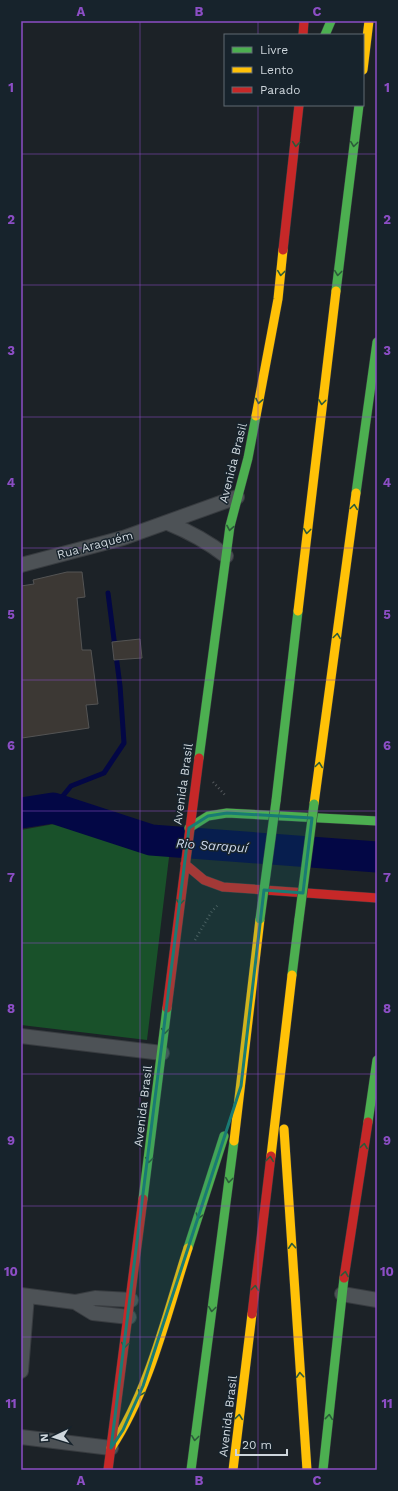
<svg xmlns="http://www.w3.org/2000/svg" width="398" height="1491" font-family="'Work Sans',sans-serif">
<style>
.forest{fill:#19512a}
.lines{fill:none;stroke-linecap:round;stroke-linejoin:round}
.stream{stroke:#030745;stroke-width:5}
.river{stroke:#030745;stroke-width:31}
.building{fill:#3c3834;stroke:#545454}
.street-casing{stroke:#383c40;stroke-width:16}
.fast-casing{stroke:#383c40;stroke-width:10}
.slow-casing{stroke:#383c40;stroke-width:10}
.jam-casing{stroke:#383c40;stroke-width:10}
.path{stroke:#55595d;stroke-width:2.5;stroke-dasharray:1 3;stroke-linecap:butt}
.street{stroke:#4d5256;stroke-width:14}
.fast{stroke:#4caf50;stroke-width:9}
.slow{stroke:#ffc107;stroke-width:9}
.jam{stroke:#c62828;stroke-width:9}
.fast-bridge-casing{stroke:#383c40;stroke-width:10;stroke-linecap:butt}
.fast-bridge{stroke:#4caf50;stroke-width:9}
.oneway{stroke:#2c5b3a}
.marked{fill:#197b74;fill-opacity:0.2;stroke:#197b74;stroke-width:3;stroke-linejoin:round}
.grid{fill:none;stroke:#8c4ec5;stroke-width:1;stroke-opacity:0.55}
.labels{text-anchor:middle;stroke-width:3;stroke-linejoin:round;paint-order:stroke}
.street-label{font-size:12px;fill:#ced6dc;stroke:#17232c}
.water-label{font-size:13px;font-style:italic;fill:#cdd8ec;stroke:#17232c}
.neatline{fill:none;stroke:#8c4ec5;stroke-width:1.5}
.grid-label{font-size:13px;text-anchor:middle;font-weight:bold;fill:#8c4ec5}
</style>
<rect width="100%" height="100%" fill="#1c2227"/>
<path class="forest" d="M71,821l80,27 19,1 -23,191 -126,-15v-195z"/>
<g class="lines">
<path class="stream" d="M53,808l18,-22 33,-13 20,-30 -4,-57 -12,-93"/>
<path class="river" d="M21,813l32,-5 98,32 226,17"/>
</g>
<path class="building" d="M67,572h15l3,25 -8,1 5,52h9l7,54 -12,1 3,23 -67,10 -1,-152 13,-2 -1,-4z
M140,639l2,19 -28,2 -2,-18z"/>
<g class="lines">
<defs>
<path id="street" d="M168,523c22,9 39,18 58,33
M21,565l102,-27 114,-41
M21,1036l141,17
M342,1294l35,6
M21,1295l54,7 20,-4 36,2
M75,1302l18,11 36,4
M21,1371l6,-75
M21,1437l90,11"/>
<path id="fast" d="M325,35l6,-14
M336,291l23,-186
M356,493l21,-151
M199,758l31,-232 18,-68 8,-42
M276,801l22,-190
M189,828l19,-12 19,-3 150,8
M292,975l7,-56
M368,1122l9,-62
M143,1199l24,-191
M188,1248l36,-112
M191,1470l43,-329
M323,1470l21,-192"/>
<path id="slow" d="M363,70l6,-49
M256,416l22,-117 5,-49
M298,611l38,-320
M314,804l42,-311
M284,1129l23,341
M234,1141l26,-222
M271,1156l21,-181
M111,1448c38,-57 56,-135 77,-200
M233,1470l19,-156"/>
<path id="jam" d="M303,35l1,-14
M283,250l16,-145
M185,864l19,16 19,7 154,11
M167,1008l32,-250
M344,1278l24,-156
M252,1314l19,-158
M108,1470l35,-271"/>
</defs>
<use href="#street" class="street-casing"/>
<use href="#fast" class="fast-casing"/>
<use href="#slow" class="slow-casing"/>
<use href="#jam" class="jam-casing"/>
<path class="path" d="M213,782l12,13
M195,940l17,-29 7,-7"/>
<use href="#street" class="street"/>
<use href="#fast" class="fast"/>
<use href="#slow" class="slow"/>
<use href="#jam" class="jam"/>
<defs>
<path id="fast-bridge" d="M260,919l16,-118
M299,919l15,-115"/>
</defs>
<use href="#fast-bridge" class="fast-bridge-casing"/>
<use href="#fast-bridge" class="fast-bridge"/>
</g>
<defs><path id="oneway-chevron" d="M-2-3.5L2.5 0L-2 3.5" fill="none" stroke-width="1.6" stroke-linecap="round" stroke-linejoin="round"/></defs>
<g class="oneway">
<use href="#oneway-chevron" transform="translate(296 144) rotate(96)"/>
<use href="#oneway-chevron" transform="translate(354 144) rotate(97)"/>
<use href="#oneway-chevron" transform="translate(281 273) rotate(97)"/>
<use href="#oneway-chevron" transform="translate(338 273) rotate(97)"/>
<use href="#oneway-chevron" transform="translate(259 401) rotate(101)"/>
<use href="#oneway-chevron" transform="translate(322 402) rotate(97)"/>
<use href="#oneway-chevron" transform="translate(354 507) rotate(-82)"/>
<use href="#oneway-chevron" transform="translate(230 528) rotate(100)"/>
<use href="#oneway-chevron" transform="translate(307 531) rotate(97)"/>
<use href="#oneway-chevron" transform="translate(337 636) rotate(-82)"/>
<use href="#oneway-chevron" transform="translate(319 765) rotate(-82)"/>
<use href="#oneway-chevron" transform="translate(180 902) rotate(97)"/>
<use href="#oneway-chevron" transform="translate(165 1031) rotate(97)"/>
<use href="#oneway-chevron" transform="translate(364 1146) rotate(-81)"/>
<use href="#oneway-chevron" transform="translate(270 1159) rotate(-83)"/>
<use href="#oneway-chevron" transform="translate(149 1160) rotate(97)"/>
<use href="#oneway-chevron" transform="translate(229 1180) rotate(97)"/>
<use href="#oneway-chevron" transform="translate(199 1216) rotate(108)"/>
<use href="#oneway-chevron" transform="translate(292 1246) rotate(-94)"/>
<use href="#oneway-chevron" transform="translate(345 1274) rotate(-81)"/>
<use href="#oneway-chevron" transform="translate(255 1288) rotate(-83)"/>
<use href="#oneway-chevron" transform="translate(212 1309) rotate(97)"/>
<use href="#oneway-chevron" transform="translate(125 1345) rotate(98)"/>
<use href="#oneway-chevron" transform="translate(300 1375) rotate(-94)"/>
<use href="#oneway-chevron" transform="translate(141 1393) rotate(113)"/>
<use href="#oneway-chevron" transform="translate(239 1417) rotate(-83)"/>
<use href="#oneway-chevron" transform="translate(329 1417) rotate(-84)"/>
<use href="#oneway-chevron" transform="translate(195 1438) rotate(97)"/>
</g>
<path class="marked" d="M227,813l85,5 -9,75 -39,-3 -23,196 -98,300 -20,44 -12,18 78,-620 19,-12z"/>
<path class="grid" d="M140,21v1449M258,21v14M258,105v1365M21,154h356M21,285h356M21,417h356M21,548h356M21,680h356M21,811h356M21,943h356M21,1074h356M21,1206h356M21,1337h356"/>
<g class="labels">
<g class="street-label">
<text transform="translate(233 463) rotate(-76)" y="4">Avenida Brasil</text>
<text transform="translate(95 545) rotate(-15)" y="4">Rua Araquém</text>
<text transform="translate(183 784) rotate(-82)" y="4">Avenida Brasil</text>
<text transform="translate(143 1106) rotate(-83)" y="4">Avenida Brasil</text>
<text transform="translate(228 1416) rotate(-83)" y="4">Avenida Brasil</text>
</g>
<g class="water-label">
<text transform="translate(212 845) rotate(4)" y="5">Rio Sarapuí</text>
</g>
</g>
<rect width="398" height="1491" fill="none" stroke="#17232c" stroke-width="44"/>
<rect x="224" y="34" width="140" height="72" fill="#17232c" stroke="#606b72"/>
<rect x="232" y="47" width="20" height="6" fill="#4caf50" stroke="#606b72"/>
<text x="260" y="54" font-size="12" fill="#ced6dc">Livre</text>
<rect x="232" y="67" width="20" height="6" fill="#ffc107" stroke="#606b72"/>
<text x="260" y="74" font-size="12" fill="#ced6dc">Lento</text>
<rect x="232" y="87" width="20" height="6" fill="#c62828" stroke="#606b72"/>
<text x="260" y="94" font-size="12" fill="#ced6dc">Parado</text>
<g transform="translate(54 1437) rotate(266)" stroke="#17232c" stroke-width="3" paint-order="stroke">
<path d="M0-3L7 15L0 10L-7 15Z" fill="#ced6dc"/>
<text y="-6" font-size="11" font-weight="bold" text-anchor="middle" fill="#ced6dc">N</text>
</g>
<path d="M236 1449v6h51v-6" fill="none" stroke="#ced6dc" stroke-width="2"/>
<text x="242" y="1449" font-size="12" fill="#ced6dc" stroke="#17232c" stroke-width="3" paint-order="stroke">20 m</text>
<rect x="22" y="22" width="354" height="1447" class="neatline"/>
<g class="grid-label">
<text x="81" y="16">A</text>
<text x="199" y="16">B</text>
<text x="317" y="16">C</text>
<text x="11" y="92">1</text>
<text x="387" y="92">1</text>
<text x="11" y="224">2</text>
<text x="387" y="224">2</text>
<text x="11" y="355">3</text>
<text x="387" y="355">3</text>
<text x="11" y="487">4</text>
<text x="387" y="487">4</text>
<text x="11" y="619">5</text>
<text x="387" y="619">5</text>
<text x="11" y="750">6</text>
<text x="387" y="750">6</text>
<text x="11" y="882">7</text>
<text x="387" y="882">7</text>
<text x="11" y="1013">8</text>
<text x="387" y="1013">8</text>
<text x="11" y="1145">9</text>
<text x="387" y="1145">9</text>
<text x="11" y="1276">10</text>
<text x="387" y="1276">10</text>
<text x="11" y="1408">11</text>
<text x="387" y="1408">11</text>
<text x="81" y="1485">A</text>
<text x="199" y="1485">B</text>
<text x="317" y="1485">C</text>
</g>
</svg>
